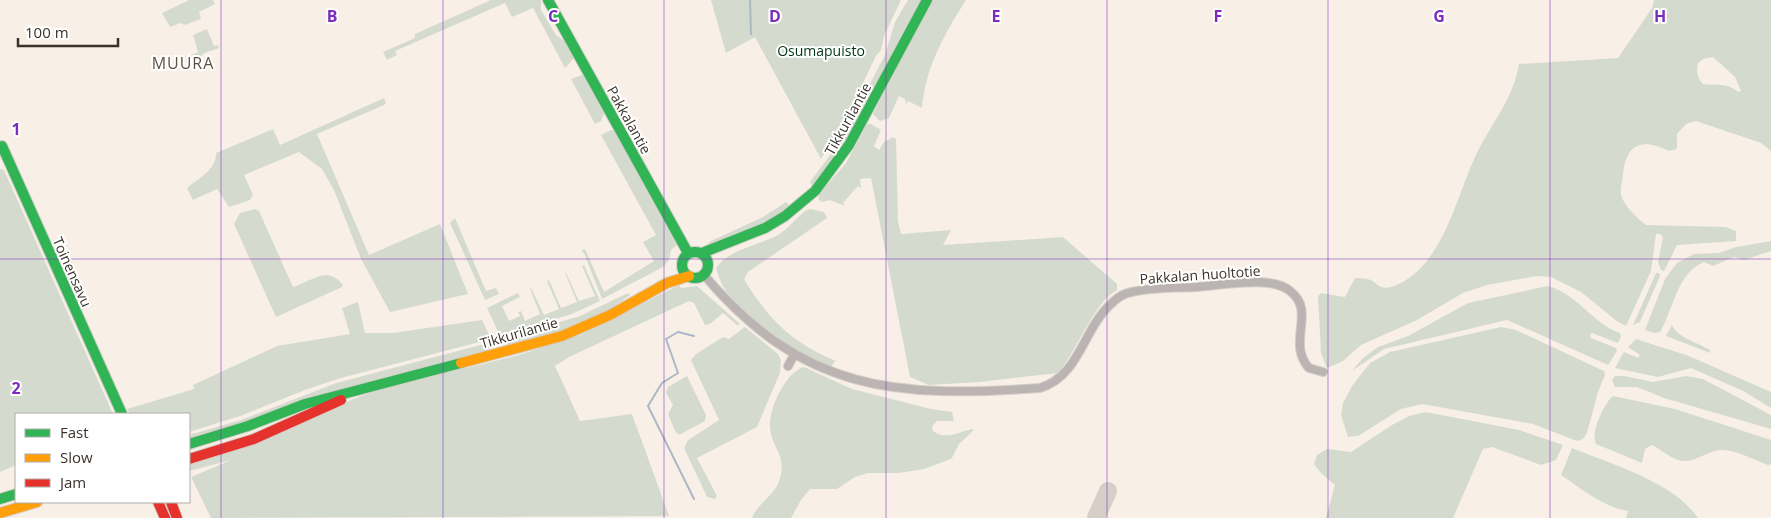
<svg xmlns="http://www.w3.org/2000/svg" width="1771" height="518" font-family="'Open Sans',sans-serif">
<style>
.green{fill:#d4dbce;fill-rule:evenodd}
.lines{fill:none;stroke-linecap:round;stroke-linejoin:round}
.stream{stroke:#acb7c8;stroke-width:2}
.taxiway{stroke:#d6cfc8;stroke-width:18}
.street-casing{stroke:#d4cec7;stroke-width:10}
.fast-casing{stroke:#d4cec7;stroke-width:12}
.slow-casing{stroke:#d4cec7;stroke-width:12}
.jam-casing{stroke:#d4cec7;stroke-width:12}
.street{stroke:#bbb4b3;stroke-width:8}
.fast{stroke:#30b455;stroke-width:10}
.slow{stroke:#ff9f0a;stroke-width:10}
.jam{stroke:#e5322d;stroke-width:10}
.grid{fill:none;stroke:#7b2cbf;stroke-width:1;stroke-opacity:0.55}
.labels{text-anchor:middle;stroke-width:4;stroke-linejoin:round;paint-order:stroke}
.park-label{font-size:14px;fill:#013516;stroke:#fff}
.street-label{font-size:14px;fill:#39332b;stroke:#fff}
.quarter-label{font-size:16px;letter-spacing:1px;fill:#5f513f;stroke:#fff}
.grid-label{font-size:16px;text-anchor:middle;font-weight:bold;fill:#7b2cbf;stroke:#fff;stroke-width:4;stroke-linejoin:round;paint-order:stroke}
</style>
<rect width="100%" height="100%" fill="#f8f0e7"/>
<path class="green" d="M189,0h24l2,4 -16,8 2,7 -16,6 -4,-2 -11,4 -8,-14z
M491,0h50v10l15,25 10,7 9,15 -10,11 -32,-60 -21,9 -7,-14 -110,48 2,4 -10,5 -4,-8 32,-14v-4z
M711,0h190l-17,36 -3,14 -5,6 -29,60 -26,43 -66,-122 -29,16z
M908,0h13l-78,149 -31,37 -2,-4 29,-39 46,-88 10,-33z
M931,0h35c-21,33 -41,68 -44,108l-14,-7 -2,3 -1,-5 -6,-3 -10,22 -9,3 -7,-7z
M1654,0h117v151l-10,-8 -65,-22 -10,3 -9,10v15l-8,2c-27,-14 -44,-7 -46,25 -1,5 -3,14 -2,19 3,11 16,23 25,30l80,2 10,4v10l-59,4 -13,26 -3,-1 -3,-8 5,-25 -3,-3h-4l-5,37 -25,55 -8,-4 -37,-30 -30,-15 -14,-1 -50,9 -24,8 -46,27 -56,25 -18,16 -16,7 -6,-15 -3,-57 3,-3 24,4 10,-19c4,0 8,0 12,1 11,2 11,13 27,7 48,-18 62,-88 81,-129 15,-32 38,-57 44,-93l99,-6 34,-50zM1713,57l22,20 6,14 -3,1c-12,-10 -21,-6 -35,-8 -6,-6 -7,-13 -5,-21l5,-4z
M207,29l7,17 4,-1 1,3c-4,2 -12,3 -16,6 -6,6 -8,8 -17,3l12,-5 -5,-17z
M584,74l21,38 -4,9 -6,3 -24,-45z
M384,98l2,5 -2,2 -67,29 52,121 71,-31 28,70 -78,18 -29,-53 -27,-69 -12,-21 -23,-17 -55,23 9,20 -3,5 -21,7 -12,-18 -24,11 -6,-12c12,-10 29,-18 29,-35l57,-24 7,16z
M867,124h4l10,6 -7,16 5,4 5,-8 9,-5 3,2 2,82 3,13 50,-4 -8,15 120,-8 54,47v6c-23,12 -40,61 -59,83l-78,9 -51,3 -19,-8 -39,-199 -11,1 1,9 -3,-2 -15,17 2,3 -15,-6 -8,2 -4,-3 2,-6 26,-30z
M611,130h3l63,115 -6,5 -2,10 -6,7 -61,32 -18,-46 -3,-2 4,-2 19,43 50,-31 -11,-19 13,-7 -55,-100z
M0,169l4,1 109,244h-97v51l-16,7z
M786,202l4,4c-25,19 -52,29 -82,39l1,-3 54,-25z
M255,209l4,2 34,76c19,-6 35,-22 50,-2l-1,2 -66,30 -42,-93 6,-11z
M810,209l14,3 3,6 -79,54 -4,7c24,40 48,64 92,82l-6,6c-41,-17 -103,-53 -114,-99 13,-19 43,-23 60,-32 9,-4 20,-18 29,-25z
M455,218l31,73 10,-3 3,6 -14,6 -35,-77z
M1771,241v10l-27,9 -10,-3 -21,9 -9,-4c-28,12 -30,47 -44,70l-6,1 -9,-3 20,-51 12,-16 17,-9 25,-1 17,-6z
M584,265l16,36 -28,13 -72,22 -13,-28 31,-15 2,4 -18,9 7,15 11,-5 -2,-4 3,-1 4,10 15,-7 -10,-25 1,-1 13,27 15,-6 -12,-28 2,-1 12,28 16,-6 -12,-29h1l13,28 16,-5 -13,-30z
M1656,273h3l1,3 -20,46 -7,3z
M679,285l2,3 16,-2 43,38 -3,1 -14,-12 -13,11 -5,1 -11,-22 -5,-2 -120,56 -14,9 25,55 52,-7 37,102 -458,2 -20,-41 40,-17 -42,11v-8l188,-73 63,-17 27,-5 52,-13 61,-20z
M1548,286c30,8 45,38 72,47l1,4 -3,6 -26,-10 -2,2 1,3 25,10 1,3 -9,14 -101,-45 -123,29 -32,22 11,-13 15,-11 30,-11 60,-33z
M628,293l2,2 -21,15 -47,21 -54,14 -6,-6 78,-23z
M358,302l7,31h28l89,-13 9,19 -150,39 -36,12 -62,25 -54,17v-18h-59l-3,-5 67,-20 -1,-4 84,-39 73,-12 -8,-26z
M1672,325c4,12 27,18 38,25v3l-44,-17z
M745,327l33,27 3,6 -1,13 -23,54 -60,31 20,38 -2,3 -8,-2 -23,-49 4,-8 31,-20 -28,-60 5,-6 27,-17 6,2z
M1501,327l15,3 88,41 1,4 -7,17 -11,41 -4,6 -6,2 -44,-17 -111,-20 -21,5 -43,27 -10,1 -7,-22 2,-12 9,-17 18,-23 20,-11z
M1636,339l53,17 82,36v16l-28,-17 -52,-23 -33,9 -43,-9 9,-16 14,6 2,-3 -12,-8z
M492,342v3l-6,7 -297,88v-5l52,-15 95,-37z
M804,367l48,22 79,20 21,3 2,9h-17l-5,5 1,5c14,10 26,0 40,-2v2l-14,13 -7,14 -4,2 -24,9 -25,4h-31l-13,4 -18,12h-27l-9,11 -10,18h-39c6,-16 24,-23 28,-40 7,-24 -9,-30 -10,-51 -2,-17 16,-56 34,-60z
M687,376l19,39 -1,6 -26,14 -4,-4 -7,-17 5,-9 -7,-12 2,-6z
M1615,376h9l29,6 33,-6 17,3 68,36v14l-107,-31 -27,-11h-22l-3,-7z
M1613,396l62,13 96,31v24l-3,1c-14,-5 -33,-16 -48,-15 -13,1 -24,12 -37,11 -11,-1 -21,-11 -31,-16l-7,4 -3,14 -46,-19c-6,-11 8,-41 17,-48z
M1426,412l93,18 44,15 -7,15 -15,5 -49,-18 -9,2 -30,69h-127l9,-33 -15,-13 -6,-8 3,-9 10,-6 24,3 41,-27 17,-9z
M1572,448c39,16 102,34 126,70h-72l2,-7c-25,-4 -46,-22 -67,-36z"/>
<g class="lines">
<path class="stream" d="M750,0l1,34
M694,336l-16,-4 -12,7 12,34 -16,10 -14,23 46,93"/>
<path class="taxiway" d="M1096,518l12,-27"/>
<defs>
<path id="street" d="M704,275c99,117 191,123 336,113 40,-12 43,-60 72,-85 5,-5 13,-10 20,-11 20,-5 44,-4 64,-5 24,-2 50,-7 73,-4 7,1 15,3 21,8 27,20 -4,52 19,77l14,4
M788,366l6,-11"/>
<path id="fast" d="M548,0l140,253
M2,146l120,268
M682 265a13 13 0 1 1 26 0a13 13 0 1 1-26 0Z
M702,253l63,-25 20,-12 30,-25 34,-46 78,-145
M189,444l59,-18 57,-22 156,-41
M0,499l16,-5"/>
<path id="slow" d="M461,363l101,-27 48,-21 57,-32 22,-7
M0,513l37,-11"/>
<path id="jam" d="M189,459l65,-20 87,-39
M158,502l7,16
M171,502l6,16"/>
</defs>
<use href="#street" class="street-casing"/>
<use href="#fast" class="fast-casing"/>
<use href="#slow" class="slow-casing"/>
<use href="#jam" class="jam-casing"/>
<use href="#street" class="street"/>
<use href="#fast" class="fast"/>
<use href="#slow" class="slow"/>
<use href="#jam" class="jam"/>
</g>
<path class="grid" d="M221,0v518M443,0v518M664,0v518M886,0v518M1107,0v518M1328,0v518M1550,0v518M0,259h1771"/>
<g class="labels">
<g class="park-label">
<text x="821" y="56">Osumapuisto</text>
</g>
<g class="street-label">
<text transform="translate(848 119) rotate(-61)" y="5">Tikkurilantie</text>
<text transform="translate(629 120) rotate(61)" y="5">Pakkalantie</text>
<text transform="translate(72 272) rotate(66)" y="5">Toinensavu</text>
<text transform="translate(1200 275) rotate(-4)" y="5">Pakkalan huoltotie</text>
<text transform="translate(519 333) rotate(-16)" y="5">Tikkurilantie</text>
</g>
<g class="quarter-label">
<text x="183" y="69">MUURA</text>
</g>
</g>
<g class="grid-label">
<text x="332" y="22">B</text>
<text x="553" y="22">C</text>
<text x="775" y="22">D</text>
<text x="996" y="22">E</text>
<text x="1218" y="22">F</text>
<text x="1439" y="22">G</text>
<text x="1660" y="22">H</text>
<text x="16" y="135">1</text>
<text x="16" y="394">2</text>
</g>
<rect x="15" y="413" width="175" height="90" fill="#ffffff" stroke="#b0adaa"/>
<rect x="25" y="429" width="25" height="8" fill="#30b455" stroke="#b0adaa"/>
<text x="60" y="438" font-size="15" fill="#39332b">Fast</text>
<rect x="25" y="454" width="25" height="8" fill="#ff9f0a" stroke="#b0adaa"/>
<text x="60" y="463" font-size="15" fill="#39332b">Slow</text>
<rect x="25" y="479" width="25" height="8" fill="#e5322d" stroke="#b0adaa"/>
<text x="60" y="488" font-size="15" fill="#39332b">Jam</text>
<path d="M18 38v8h100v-8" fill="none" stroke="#39332b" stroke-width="2.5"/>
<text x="25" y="38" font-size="15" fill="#39332b" stroke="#ffffff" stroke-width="4" paint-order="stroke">100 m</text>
</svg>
